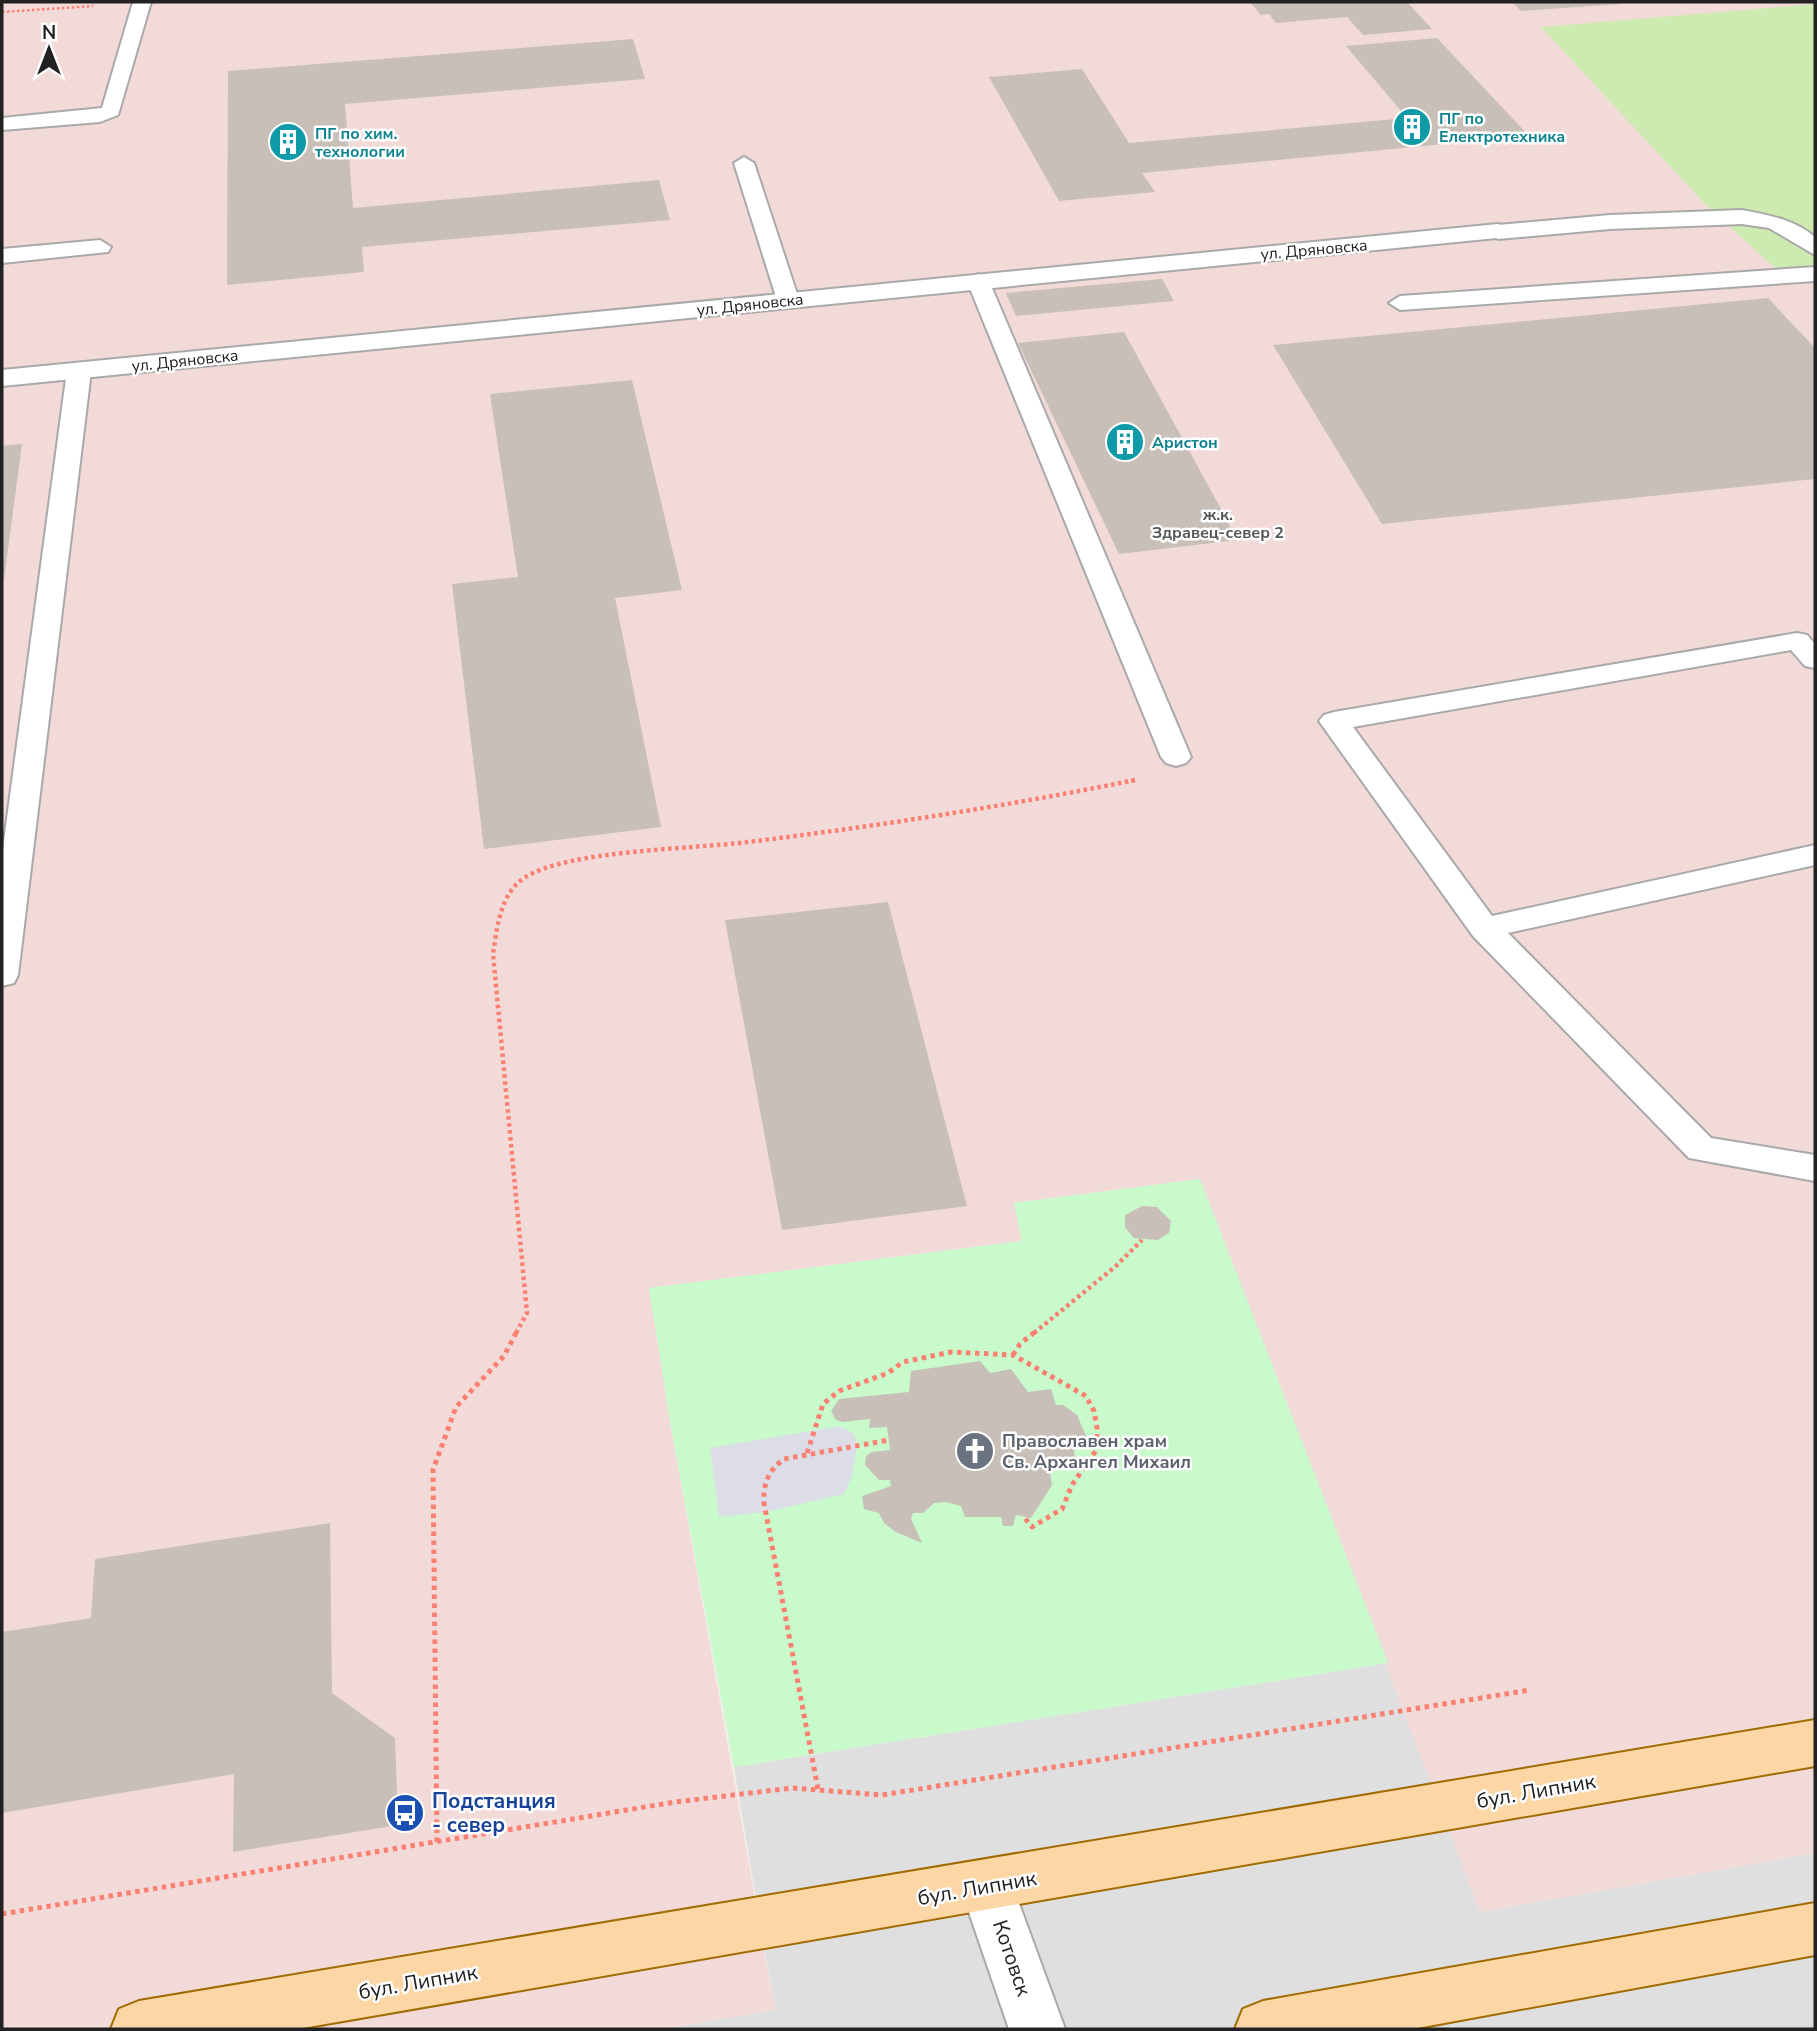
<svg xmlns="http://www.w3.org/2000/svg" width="1817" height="2031" font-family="'Nunito Sans',sans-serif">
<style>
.residential{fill:#e0dfdf}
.commercial{fill:#f2dad9}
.grass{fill:#cdebb0}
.park{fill:#c8facc}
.plaza{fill:#dddde8}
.building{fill:#c7bfb8}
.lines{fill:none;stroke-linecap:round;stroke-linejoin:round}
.service-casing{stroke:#a9a9a9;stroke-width:4}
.minor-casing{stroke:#a9a9a9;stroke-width:4}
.tertiary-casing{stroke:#a9a9a9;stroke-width:4}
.primary-casing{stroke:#a06b00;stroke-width:4}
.path-far3{stroke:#fa8072;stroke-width:2.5;stroke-dasharray:2.5 2.5;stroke-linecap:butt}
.path-far2{stroke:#fa8072;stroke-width:3.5;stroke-dasharray:2.5 2.5;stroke-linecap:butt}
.path-far1{stroke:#fa8072;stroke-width:4.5;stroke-dasharray:3.5 3.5;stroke-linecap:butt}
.path{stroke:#fa8072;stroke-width:5;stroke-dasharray:4.5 4.5;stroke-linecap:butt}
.service{fill:#fff;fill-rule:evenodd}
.minor{fill:#fff;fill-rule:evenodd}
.tertiary{fill:#fff;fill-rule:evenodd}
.primary{fill:#fcd6a4;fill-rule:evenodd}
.labels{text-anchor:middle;stroke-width:5;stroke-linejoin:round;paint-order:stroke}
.far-culture-label{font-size:16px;font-weight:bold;fill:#0d838f;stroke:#fff;text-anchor:start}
.far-street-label{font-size:16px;fill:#222;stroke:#fff}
.far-neighbourhood-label{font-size:16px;font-weight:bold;fill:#555;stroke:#fff}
.worship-label{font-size:18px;font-weight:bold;fill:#5b616d;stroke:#fff;text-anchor:start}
.near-street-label{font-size:21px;fill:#222;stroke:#fff}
.near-transit-label{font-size:21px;font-weight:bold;fill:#164399;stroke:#fff;text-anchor:start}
</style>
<rect width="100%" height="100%" fill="#f2efe9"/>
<path class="residential" d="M1388,1663l92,249 335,-59v176h-1154l114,-19 -41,-243z"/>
<path class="commercial" d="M2,2h1813v1851l-335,59 -280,-733 -186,24 8,38 -373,47 22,139 104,583 -114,19h-659z"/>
<path class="grass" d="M1815,4v271l-28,4 -83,-76 -163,-176z"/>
<path class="park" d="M1200,1179l188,484 -654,104 -63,-340 -22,-139 373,-47 -8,-38z"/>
<path class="plaza" d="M835,1427l9,1 10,6 3,10 -5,32 -8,18 -78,18 -47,5 -9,-69z"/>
<path class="building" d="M1250,2h157l25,27 -69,6 -16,-18 -71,6 -7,-9 -8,1z
M1512,2h108v2l-99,7z
M1437,38l92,98 -387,37 13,19 -96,9 -70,-124 93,-8 47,74 278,-25 -61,-72z
M633,39l12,40 -300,25 8,104 306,-28 11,40 -308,27 2,25 -137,13 1,-214z
M1162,279l12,22 -158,15 -10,-23z
M1768,298l47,50v131l-433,45 -109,-179z
M1124,332l114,208 -119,14 -101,-211z
M632,380l50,210 -67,8 46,229 -177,22 -32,-265 66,-7 -28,-183z
M22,444l-19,143h-1v-141z
M888,902l79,304 -185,24 -57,-310z
M1142,1206l15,1 14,14 -2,12 -11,7 -24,-2 -9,-11v-12z
M980,1361l10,12 21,-4 17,23 23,-3 5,16h7l14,10 10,23 -13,12 1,8 -27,2 4,25 -21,33 -15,-3 -3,11h-10l-2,-9h-36l-4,-11 -15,-4 -12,1 -11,10h-10l-2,6 11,24 -26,-11 -12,-9 -5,-10 -15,-4 -2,-13 29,-10 -1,-6h-11l-14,-15 1,-9 6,-4 18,-2 -3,-23 -18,1 1,-9 -27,3 -7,-2 -5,-9 8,-12 70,-7 2,-21z
M330,1523l2,170 63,45 3,87 -165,27 1,-78 -232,39v-181l89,-14 4,-59z"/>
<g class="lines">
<defs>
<path id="service" d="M133,2h18l-33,113 -18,7 -98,8v-12l100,-10z
M744,157l10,6 45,137 -3,5h-16l-3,-5 -43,-137z
M1742,210c26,5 52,9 73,27v18l-46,-27 -27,-4 -132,5 -112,10 -11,-7 11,-7 112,-10z
M100,240l11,7 -3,5 -106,11v-14z
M1815,267v14l-415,29 -11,-7 11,-7z
M978,274l11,7 202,476 -5,6 -10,3 -10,-3 -5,-6 -194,-476z
M79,364l8,2 4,5 -73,604 -4,8 -12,3v-130l65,-485 4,-5z
M1797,633l10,2 8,9v24l-10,-2 -14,-16 -438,77 139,189 323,-71v20l-307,68 203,205 104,17v26l-126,-23 -216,-222 -154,-215 5,-6 10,-3z"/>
<path id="minor" d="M1498,224l9,3 4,5 -4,5 -1505,149v-16z"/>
<path id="tertiary" d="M987,1861l19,7 59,161h-56l-49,-143 8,-18z"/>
<path id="primary" d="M1815,1720v46l-1518,263h-186l8,-20 20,-8z
M1815,1903v52l-403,74h-177l8,-20 20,-8z"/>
</defs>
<use href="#service" class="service-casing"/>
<use href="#minor" class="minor-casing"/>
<use href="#tertiary" class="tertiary-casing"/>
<use href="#primary" class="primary-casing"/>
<path class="path-far3" d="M2,12l91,-6"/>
<path class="path-far2" d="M1131,781l4,-1"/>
<path class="path-far1" d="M516,1333l11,-20 -34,-359c4,-26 7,-60 31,-76 42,-28 169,-29 224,-36 130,-16 259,-36 387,-62
M1034,1333l82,-67 26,-26"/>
<path class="path" d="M1013,1355l7,-11 16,-13
M807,1453l16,-49 16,-13 49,-18 15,-11 48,-10 62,3 73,41 8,15 3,17v21l-25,36 -10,24 -30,18 -8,-10
M818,1789l-54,-286c-1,-19 4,-32 20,-44l105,-19
M437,1842l-4,-372 23,-63 48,-51 13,-25
M2,1914l673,-112 117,-14 90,7 648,-105"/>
<use href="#service" class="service"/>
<use href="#minor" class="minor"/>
<use href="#tertiary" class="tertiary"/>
<use href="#primary" class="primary"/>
</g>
<defs>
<symbol id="building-disc" viewBox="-11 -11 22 22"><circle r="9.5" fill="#0f9aa8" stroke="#fff"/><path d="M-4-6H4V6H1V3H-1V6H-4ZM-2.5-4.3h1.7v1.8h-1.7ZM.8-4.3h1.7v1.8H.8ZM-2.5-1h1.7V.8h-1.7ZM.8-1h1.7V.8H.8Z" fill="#fff"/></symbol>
<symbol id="church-disc" viewBox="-11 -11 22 22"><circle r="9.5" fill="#6b7280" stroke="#fff"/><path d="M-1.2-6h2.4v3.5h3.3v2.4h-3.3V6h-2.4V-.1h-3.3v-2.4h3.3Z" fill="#fff"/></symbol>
<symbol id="bus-disc" viewBox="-11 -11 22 22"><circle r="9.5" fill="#1a4fb4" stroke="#fff"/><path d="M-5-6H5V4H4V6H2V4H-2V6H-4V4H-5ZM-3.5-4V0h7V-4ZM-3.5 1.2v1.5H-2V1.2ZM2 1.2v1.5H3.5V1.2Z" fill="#fff"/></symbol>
</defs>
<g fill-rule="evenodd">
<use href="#building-disc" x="1390" y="105" width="44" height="44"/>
<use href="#building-disc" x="266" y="120" width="44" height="44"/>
<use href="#building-disc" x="1103" y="420" width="44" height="44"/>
<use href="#church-disc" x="953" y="1429" width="44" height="44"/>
<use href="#bus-disc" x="383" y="1791" width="44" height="44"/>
</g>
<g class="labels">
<g class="far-culture-label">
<text x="1439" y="124">ПГ по<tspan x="1439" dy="18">Електротехника</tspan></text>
<text x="315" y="139">ПГ по хим.<tspan x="315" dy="18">технологии</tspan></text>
<text x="1152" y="448">Аристон</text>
</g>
<g class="far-street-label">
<text transform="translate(1314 249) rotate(-5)" y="6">ул. Дряновска</text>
<text transform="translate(750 304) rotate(-6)" y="6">ул. Дряновска</text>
<text transform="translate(185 360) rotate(-6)" y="6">ул. Дряновска</text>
</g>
<g class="far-neighbourhood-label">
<text x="1218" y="520">ж.к.<tspan x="1218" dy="18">Здравец-север 2</tspan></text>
</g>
<g class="worship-label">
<text x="1002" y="1447">Православен храм<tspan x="1002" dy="21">Св. Архангел Михаил</tspan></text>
</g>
<g class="near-street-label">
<text transform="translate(1536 1791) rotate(-10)" y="7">бул. Липник</text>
<text transform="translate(977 1888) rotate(-10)" y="7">бул. Липник</text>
<text transform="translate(1012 1958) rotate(71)" y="7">Котовск</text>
<text transform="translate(418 1982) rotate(-10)" y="7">бул. Липник</text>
</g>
<g class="near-transit-label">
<text x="432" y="1808">Подстанция<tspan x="432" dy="24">- север</tspan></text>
</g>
</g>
<rect width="1817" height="2031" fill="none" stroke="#222222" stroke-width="7"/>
<g transform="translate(49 49)" stroke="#ffffff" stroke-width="5" paint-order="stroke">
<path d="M0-5L12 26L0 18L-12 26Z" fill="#222222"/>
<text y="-10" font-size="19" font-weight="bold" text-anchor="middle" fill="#222222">N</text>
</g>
</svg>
